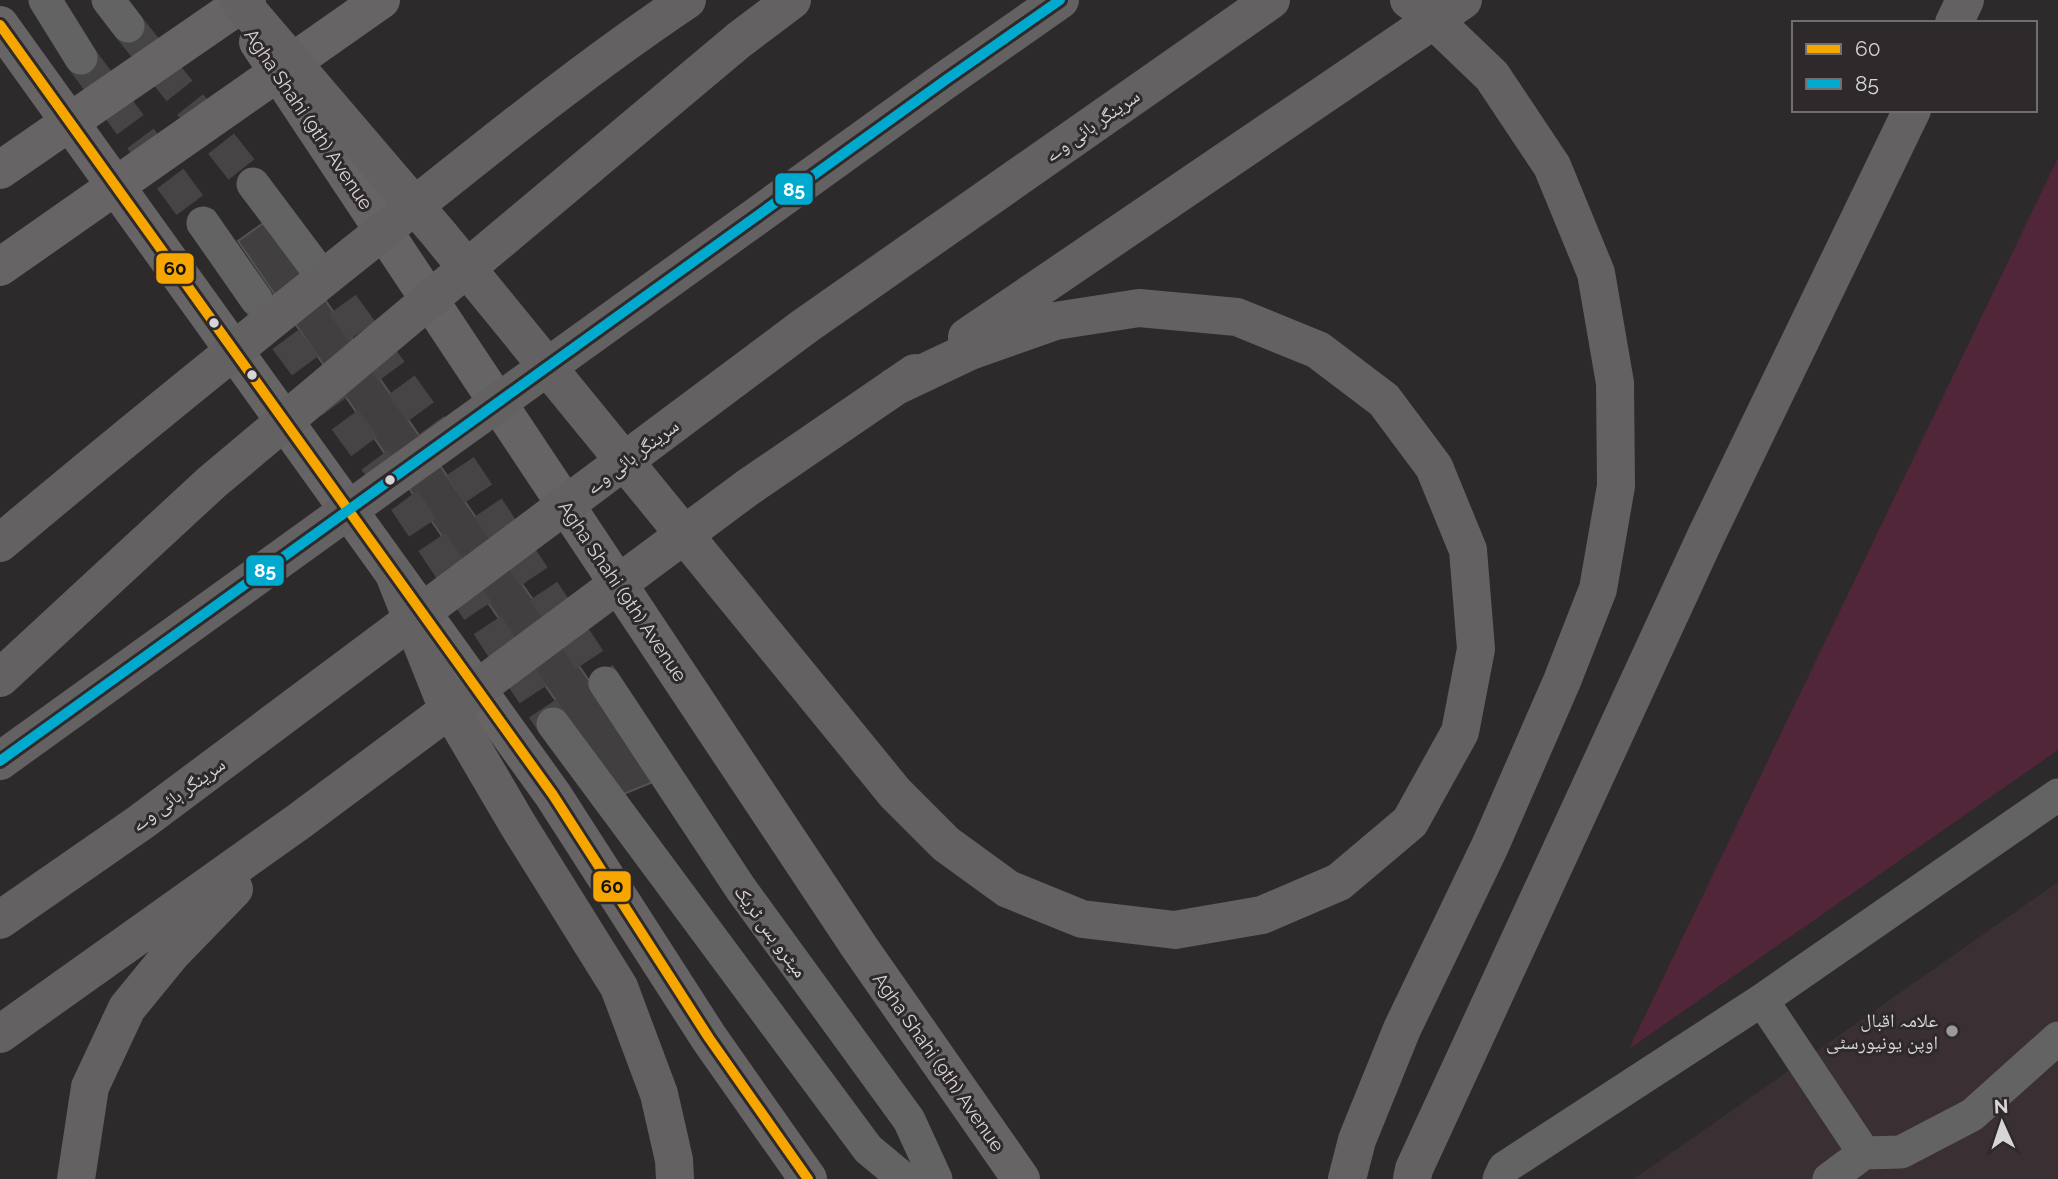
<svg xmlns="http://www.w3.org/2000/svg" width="2058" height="1179" font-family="Raleway,'Noto Naskh Arabic',sans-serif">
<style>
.built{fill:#3a2f33}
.green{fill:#512639}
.building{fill:#423f40;stroke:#555253;stroke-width:2}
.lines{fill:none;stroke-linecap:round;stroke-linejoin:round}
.minor-tunnel{stroke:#474445;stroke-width:33;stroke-dasharray:33 17;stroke-linecap:butt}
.minor{stroke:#646363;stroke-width:33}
.major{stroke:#666464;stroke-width:38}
.highway{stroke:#636162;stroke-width:38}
.bus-1-casing{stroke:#2e292a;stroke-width:16}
.bus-2-casing{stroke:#2e292a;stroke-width:16}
.bus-1{stroke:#f7a600;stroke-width:10}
.bus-2{stroke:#00a9ce;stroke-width:10}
.bus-dot{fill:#d8d5d6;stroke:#2e292a;stroke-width:2.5}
.poi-dot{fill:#9c999a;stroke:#2e292a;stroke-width:2.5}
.labels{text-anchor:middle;stroke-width:6;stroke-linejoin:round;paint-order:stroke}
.street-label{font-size:19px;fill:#d8d5d6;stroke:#2e292a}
.poi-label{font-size:19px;fill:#d8d5d6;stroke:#2e292a;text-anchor:end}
.line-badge{stroke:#2e292a;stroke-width:2.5}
.badge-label{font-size:19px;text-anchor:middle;font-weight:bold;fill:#fff}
.pale-badge-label{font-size:19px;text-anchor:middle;font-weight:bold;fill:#111}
</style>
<rect width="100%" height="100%" fill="#2d2a2b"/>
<path class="built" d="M2058,882v297h-424z"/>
<path class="green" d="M2058,158v592l-429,299z"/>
<path class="building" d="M269,219l389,561 -37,15 -383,-554z"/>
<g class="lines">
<path class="minor-tunnel" d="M128,26l125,158
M81,58l122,165
M313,264l147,202 145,217
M256,299l151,205 146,220"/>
<path class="minor" d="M45,0l36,58
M108,0l20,26
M253,184l60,80
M203,223l53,76
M605,683l136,206 168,231 27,59
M553,724l315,425 36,30
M1762,1000l102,153 37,-1 71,-37 86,-77
M1499,1179l5,-11 258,-168 296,-205
M1829,1179l35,-26"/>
<path class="major" d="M0,25l553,770 156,243 99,141
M258,42l602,906 161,231
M0,170l247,-170
M0,267l381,-267"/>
<path class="highway" d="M239,0l200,234 456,559 51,51 62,45 74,30 93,11 87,-15 77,-33 71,-60 50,-90 16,-83 -8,-99 -34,-83 -50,-67 -66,-50 -81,-33 -98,-9 -84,13 -85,30 -76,36
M1954,23l11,-23
M967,337l496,-337
M0,543c126,-106 254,-209 383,-312 99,-79 198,-160 304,-231
M394,574l49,123 75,128 101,162 40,107 15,66 1,19
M0,678l212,-196 527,-442 53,-40
M0,761l947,-682 113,-79
M0,920l141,-98 664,-496 466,-326
M0,1034l298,-212 449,-334 168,-115
M76,1179l14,-92 37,-79 45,-55 62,-64
M1347,1179l10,-39 45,-111 88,-183 72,-165 36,-92 18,-103 -1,-103 -19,-110 -44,-107 -60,-90 -71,-68 -12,-8
M1412,1179l2,-10 292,-633 206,-426"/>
<defs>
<path id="bus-1" d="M0,25l553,770 156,243 99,141"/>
<path id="bus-2" d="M0,761l947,-682 113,-79"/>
</defs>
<use href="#bus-1" class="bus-1-casing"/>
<use href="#bus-2" class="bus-2-casing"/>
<use href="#bus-1" class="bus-1"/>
<use href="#bus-2" class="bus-2"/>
</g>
<g class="bus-dot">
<circle cx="214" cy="323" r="6"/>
<circle cx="252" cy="375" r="6"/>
<circle cx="390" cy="480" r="6"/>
</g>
<circle class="poi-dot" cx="1952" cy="1031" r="7"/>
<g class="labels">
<g class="street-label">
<text transform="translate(309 119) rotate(56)" y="7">Agha Shahi (9th) Avenue</text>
<text transform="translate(1092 125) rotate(-35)" y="7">سرینگر ہائی وے</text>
<text transform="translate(632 456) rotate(-37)" y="7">سرینگر ہائی وے</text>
<text transform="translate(623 591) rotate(56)" y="7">Agha Shahi (9th) Avenue</text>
<text transform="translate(178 794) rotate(-36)" y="7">سرینگر ہائی وے</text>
<text transform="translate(771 931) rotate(54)" y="7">میٹرو بس ٹریک</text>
<text transform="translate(939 1062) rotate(55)" y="7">Agha Shahi (9th) Avenue</text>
</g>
<g class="poi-label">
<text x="1938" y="1027">علامہ اقبال<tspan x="1938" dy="22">اوپن یونیورسٹی</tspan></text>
</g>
</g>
<g class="line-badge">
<rect x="774" y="172" width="40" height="34" rx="7" fill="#00a9ce"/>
<rect x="155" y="252" width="40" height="33" rx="7" fill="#f7a600"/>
<rect x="245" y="554" width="40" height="33" rx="7" fill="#00a9ce"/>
<rect x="592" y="870" width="40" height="33" rx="7" fill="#f7a600"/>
</g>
<g class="badge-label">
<text x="794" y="196">85</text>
<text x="265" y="577">85</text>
</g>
<g class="pale-badge-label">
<text x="175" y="275">60</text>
<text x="612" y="893">60</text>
</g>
<rect x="1792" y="21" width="245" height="91" fill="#2e292a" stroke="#726e6f" stroke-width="2"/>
<rect x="1806" y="44" width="35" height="10" fill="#f7a600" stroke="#726e6f" stroke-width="2"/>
<text x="1855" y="56" font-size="21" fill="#d8d5d6">60</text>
<rect x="1806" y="79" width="35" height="10" fill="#00a9ce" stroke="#726e6f" stroke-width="2"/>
<text x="1855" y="91" font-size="21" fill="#d8d5d6">85</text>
<g transform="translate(2002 1123) rotate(357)" stroke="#2e292a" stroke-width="5" paint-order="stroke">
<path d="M0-5L12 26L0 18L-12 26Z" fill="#d8d5d6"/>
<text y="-10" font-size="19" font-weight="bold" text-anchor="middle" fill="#d8d5d6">N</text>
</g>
</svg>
